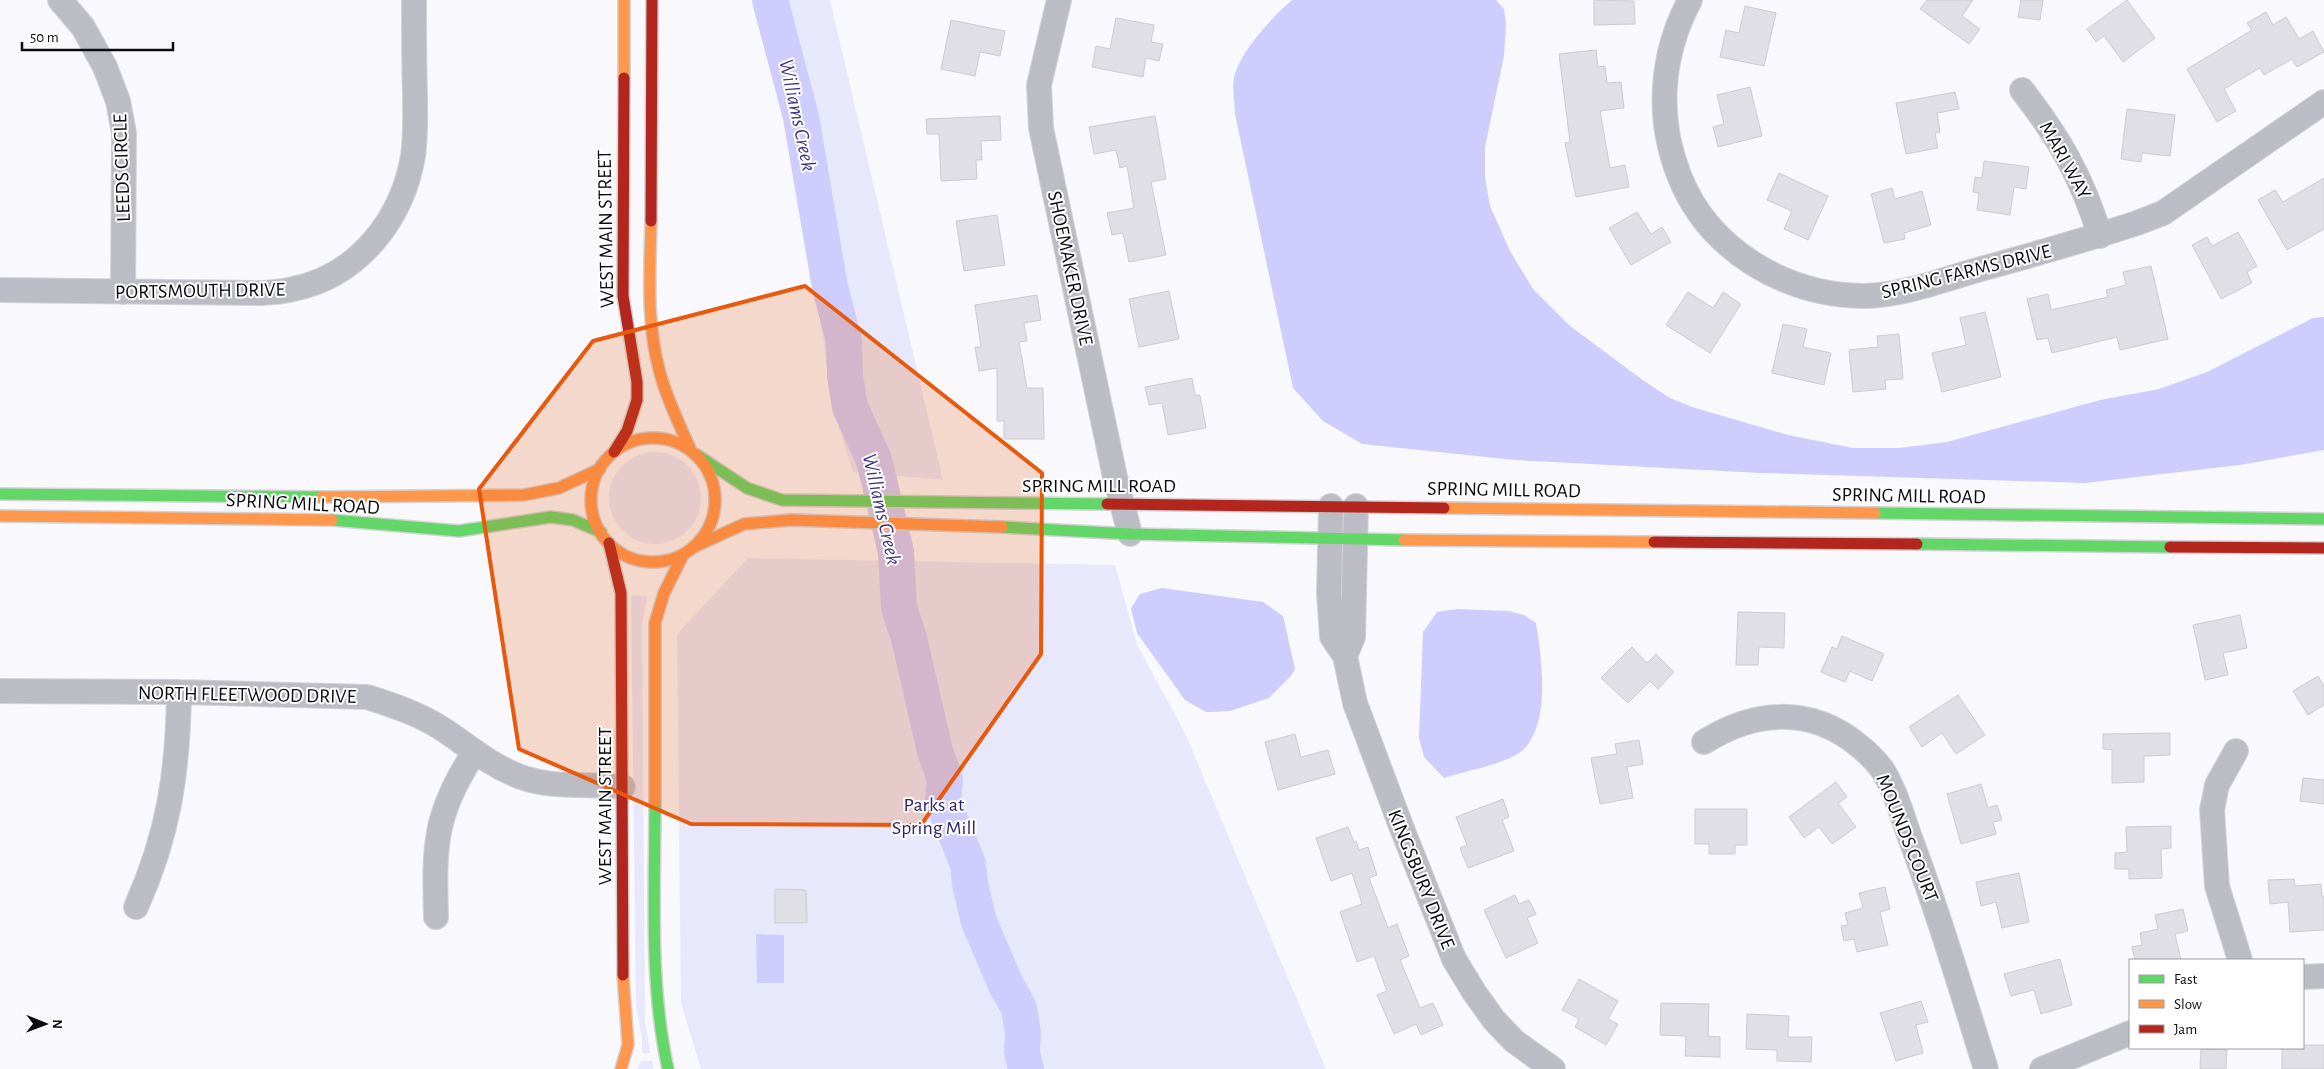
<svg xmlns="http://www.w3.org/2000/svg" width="2324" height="1069" font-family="'Alegreya Sans',sans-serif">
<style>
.green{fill:#e8e8fc}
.water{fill:#cfcdfd}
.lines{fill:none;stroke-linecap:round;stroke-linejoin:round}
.river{stroke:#cfcdfd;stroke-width:36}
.building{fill:#dfdfe5;stroke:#cbcbd0}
.street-casing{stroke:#d3d3d6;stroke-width:26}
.fast-casing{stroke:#d3d3d6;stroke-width:14}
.slow-casing{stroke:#d3d3d6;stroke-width:14}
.jam-casing{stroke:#d3d3d6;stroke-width:14}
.street{stroke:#bcbcc4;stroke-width:24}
.fast{stroke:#63d668;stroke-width:11}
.slow{stroke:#ff974d;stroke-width:11}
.jam{stroke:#b3261e;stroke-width:11}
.marked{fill:#e8590c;fill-opacity:0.2;stroke:#e8590c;stroke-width:4;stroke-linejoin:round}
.labels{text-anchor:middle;stroke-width:4;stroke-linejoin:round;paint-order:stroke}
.street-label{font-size:20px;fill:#0b0b10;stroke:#fff}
.park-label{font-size:20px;fill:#31226c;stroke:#fff}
.water-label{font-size:21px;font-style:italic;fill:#413581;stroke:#fff}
</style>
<rect width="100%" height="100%" fill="#f8f8fd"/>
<path class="green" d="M758,0h72l113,480 -90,-8 -20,-64 -33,-226z
M609 498a46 46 0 1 1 92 0a46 46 0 1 1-92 0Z
M748,558l367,7 22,80 48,88 141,336h-625l-20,-66 -4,-369z
M631,595l16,1 -5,30 3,395 5,32h-8v-16l-6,-31z
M641,1061h11l2,8h-17z"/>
<path class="water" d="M1292,0h204l8,9 2,14 -2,33 -19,91v30l5,29 20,45 23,38 37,37 74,55 26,17 22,9 96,28 65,13h46l48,-6 153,-42 59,-11 48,-17 106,-54 11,-1v133l-84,15 -155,18 -325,-10 -245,-13 -153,-16 -39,-23 -30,-33 -58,-274c0,-12 -4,-29 0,-40 7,-24 38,-58 57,-74z
M1162,588l101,14 20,14 12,53 -4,7 -22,22 -39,13 -18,1h-6l-21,-12 -48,-67 -6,-25 9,-14z
M1457,609l52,2 15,4 12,8c6,36 17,114 -22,133 -20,10 -48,15 -70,22l-20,-21 -5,-19 4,-106 14,-20z
M756,934l28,1v48h-27z"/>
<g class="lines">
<path class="river" d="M770,0l31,117 29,170 14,54 1,35 5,31 24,53 22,92 3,56 10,30 26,113 10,28 -2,23 25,62 2,20 9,38 27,63 13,23 4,25 -1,19 4,17"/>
</g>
<path class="building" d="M1594,0l40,1 1,23 -41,1z
M1927,0h46l-11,16 18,13 -11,15 -49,-35z
M2021,0h22l-3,20 -22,-3z
M2127,0l28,38 -32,24 -19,-26 -8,6 -9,-13z
M1745,6l31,7 -12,53 -44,-9 6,-27 13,3z
M2266,12l7,13 13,-8 13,22 14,-8 11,21 -27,15 -5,-8 -28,16 -4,-7 -36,21 12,22 -19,11 -30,-53 65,-39 -5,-7z
M1116,18l38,7 -3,17 12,2 -4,17 -13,-3 -3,19 -51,-10 4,-21 14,3z
M951,20l54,11 -5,25 -20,-4 -5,24 -34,-7z
M1596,50l2,17 7,-1 2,17 14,-1 3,26 -24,3 10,57 15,-3 4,22 -53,10 -11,-54 5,-1 -11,-88z
M1750,87l12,49 -44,11 -5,-20 11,-3 -7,-29z
M1955,92l4,17 -22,4 3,19 -5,1 3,15 -32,6 -10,-51z
M2127,109l48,6 -5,41 -28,-3 -1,9 -20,-3z
M1000,116l1,24 -20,1 1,19h-6l1,19 -36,2 -2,-47h-12l-1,-15z
M1155,116l11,63 -15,3 15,73 -37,7 -6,-29 -11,2 -5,-22 27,-5 -7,-42 -7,2 -4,-18 -22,4 -5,-27z
M1984,161l45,6 -3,22 -12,-2 -4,28 -33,-5 2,-17 -6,-1 2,-15 7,1z
M1779,173l49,23 -20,44 -24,-11 8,-18 -25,-11z
M2324,178v51l-37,21 -29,-50 17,-10 8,12z
M1892,188l3,11 27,-8 9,34 -27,8 1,6 -21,4 -13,-49z
M1637,212l14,22 11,-7 9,15 -40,23 -22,-37z
M997,215l8,50 -41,6 -8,-50z
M2238,232l19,34 -10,6 5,11 -31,16 -29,-54 15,-8 5,9z
M2151,266l17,73 -48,11 -3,-13 -65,16 -4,-15 -11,2 -10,-41 21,-5 3,16 57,-13 -2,-7 20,-5 -3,-13z
M1169,291l10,48 -40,8 -10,-48z
M1688,292l25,16 10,-16 18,12 -31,49 -44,-28z
M1037,295l4,25 -17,3 3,18 -8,1 8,46h16l1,51h-40v-18h-7v-53l-18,3 -4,-24h6l-6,-42z
M1985,312l16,65 -59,15 -10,-39 34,-8 -6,-27z
M1783,324l24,5 -4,18 28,6 -7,32 -52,-12z
M1899,334l4,45 -18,1 1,9 -33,3 -4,-42 29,-3 -1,-11z
M1192,378l3,17h5l6,33 -38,7 -6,-32 -13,2 -4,-18z
M1738,612l47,1 -1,35 -25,-1 -1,18h-22z
M2240,615l7,33 -24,5 5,22 -23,5 -12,-55z
M1842,636l42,18 -12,27 -22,-10 -5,11 -24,-10 11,-25 5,2z
M1632,647l15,16 9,-9 18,18 -16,17 -8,-8 -22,22 -27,-25z
M2318,676l6,10v19l-16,10 -15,-24z
M1958,695l27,40 -29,19 -14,-21 -20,14 -13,-20z
M2170,733v22l-26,1v26l-32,1v-33l-9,-1v-15z
M1295,734l6,23 27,-7 7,24 -57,16 -13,-48z
M1639,740l4,24 -16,3 6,31 -33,6 -9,-46 26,-4 -2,-10z
M2303,778l21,2v24l-24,-3z
M1836,782l11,15 -9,6 18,24 -24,17 -13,-17 -15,11 -15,-21z
M1981,784l7,24 9,-3 5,15 -9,2 3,12 -35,10 -14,-50z
M1503,799l6,18 -7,3 12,31 -46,17 -8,-20 7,-3 -11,-28z
M1695,809h52v36h-12v9h-26v-10h-14z
M2171,826v22l-10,1 1,29 -33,1v-10h-14v-16l12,-1 -1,-25z
M1348,827l6,15 2,-1 3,9 9,-3 9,28 -8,3 19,50 9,-4 12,32 -9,4 20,48 13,-5 10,22 -22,10 -5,-11 -22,10 -17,-39 10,-4 -13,-35 -17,6 -17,-50 22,-8 -10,-31 -21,8 -15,-43z
M2019,873l10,49 -27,6 -6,-26 -15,4 -5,-24z
M2294,879l1,7 26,-2 1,12h2v34l-34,2 -2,-30 -18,2 -2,-24z
M1885,887l5,22 -10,3 8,33 -31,7 -3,-13 -10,2 -3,-15 7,-1 -3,-12 18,-5 -4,-15z
M775,889l31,1 1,33h-32z
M1515,895l4,9 10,-4 7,14 -9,4 11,25 -32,15 -22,-48z
M2183,909l5,22 -13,3 6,26h-46l-3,-13 10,-2 -2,-12 18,-4 -3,-14z
M2060,959l12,46 -31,9 -7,-24 -23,6 -7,-22z
M1579,979l39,22 -10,18 10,5 -12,21 -31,-18 4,-8 -17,-9z
M1921,1001l7,21 -12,3 7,28 -27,8 -16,-48z
M1661,1003l48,1 -1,32 12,1v20l-35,-1 1,-20 -26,-1z
M1747,1014l42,2 -1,21h24l-1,25 -34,-1v-11l-31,-1z
M2303,1045h21v24h-42v-21h21z
M2201,1049l26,1 -1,19h-26z"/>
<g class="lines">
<defs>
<path id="street" d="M60,0l23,27 22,40 13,34 6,32 -1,159
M1059,0l-20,85 2,43 74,349 15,57
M1690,0c-29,54 -34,117 -11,175 29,75 106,120 184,121 36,0 77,-15 111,-25 54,-15 109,-30 163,-48l26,-10 161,-111
M2022,90c37,48 60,87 78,146
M0,290l263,3c10,-1 20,-1 30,-4 65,-13 109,-69 120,-133 3,-19 2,-41 2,-61 -1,-31 -1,-63 -1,-95
M1331,506l-2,87 3,44 13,19 10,47 46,123 53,133 20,33 20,28 20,21 39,28
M1345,656l8,-19 3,-131
M0,691l179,1 188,5c29,9 58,19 83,37 24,17 44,33 71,43 33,12 68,6 102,10
M1704,742c50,-32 106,-36 154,3 9,7 17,15 24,24 14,22 21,50 30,74 28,74 50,150 74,226
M2236,751l-19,34 -5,25 5,76 23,74
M136,907c33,-73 42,-136 43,-215
M436,917c-2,-72 -2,-103 38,-164
M2303,977l21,-1
M2042,1069l88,-36"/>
<path id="fast" d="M697,455l50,33 35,12 325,4
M0,494l322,3
M1875,513l449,6
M332,520l127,11 92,-14 22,3 28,12
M1002,527l128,7 274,6
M1917,544l253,3
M655,802c0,89 -6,180 13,267"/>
<path id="slow" d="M624,78v-78
M651,221c-1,50 -5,103 9,152 7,27 20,52 31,78
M591 500a62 62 0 1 1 124 0a62 62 0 1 1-124 0Z
M322,497l202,-2 35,-7 41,-19
M1444,508l431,5
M0,516l332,4
M1404,540l250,2
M696,546l48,-22 47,-4 211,7
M655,802v-179l9,-30 19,-38
M621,1069l7,-24 -5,-70"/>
<path id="jam" d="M651,221l1,-221
M614,452l13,-21 10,-31v-18l-14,-86 1,-218
M1107,504l337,4
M1654,542l263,2
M609,543l12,50 2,382
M2170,547l154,1"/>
</defs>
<use href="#street" class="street-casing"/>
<use href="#fast" class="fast-casing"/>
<use href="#slow" class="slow-casing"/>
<use href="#jam" class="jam-casing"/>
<use href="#street" class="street"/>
<use href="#fast" class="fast"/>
<use href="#slow" class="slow"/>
<use href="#jam" class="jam"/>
</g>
<path class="marked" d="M805,286l237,187 -1,181 -120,171 -230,-1 -172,-75 -40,-260 114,-148z"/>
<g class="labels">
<g class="street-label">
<text transform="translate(2066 160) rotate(61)" y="7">MARI WAY</text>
<text transform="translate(121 168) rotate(-92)" y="7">LEEDS CIRCLE</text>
<text transform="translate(605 229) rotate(-91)" y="7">WEST MAIN STREET</text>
<text transform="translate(1071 268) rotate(78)" y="7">SHOEMAKER DRIVE</text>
<text transform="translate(1966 271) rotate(-14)" y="7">SPRING FARMS DRIVE</text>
<text transform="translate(200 290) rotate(-1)" y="7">PORTSMOUTH DRIVE</text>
<text x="1099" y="492">SPRING MILL ROAD</text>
<text transform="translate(1504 489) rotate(1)" y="7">SPRING MILL ROAD</text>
<text transform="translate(1909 495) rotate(1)" y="7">SPRING MILL ROAD</text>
<text transform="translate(303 503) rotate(3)" y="7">SPRING MILL ROAD</text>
<text transform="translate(247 694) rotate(1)" y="7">NORTH FLEETWOOD DRIVE</text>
<text transform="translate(604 806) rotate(-90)" y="7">WEST MAIN STREET</text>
<text transform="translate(1908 838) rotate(68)" y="7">MOUNDS COURT</text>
<text transform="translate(1422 879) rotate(68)" y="7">KINGSBURY DRIVE</text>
</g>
<g class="park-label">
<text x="934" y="811">Parks at<tspan x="934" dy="23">Spring Mill</tspan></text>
</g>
<g class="water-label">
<text transform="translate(798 115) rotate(78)" y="7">Williams Creek</text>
<text transform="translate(882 509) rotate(77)" y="7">Williams Creek</text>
</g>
</g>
<rect x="2129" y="959" width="175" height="90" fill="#ffffff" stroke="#9d9d9f"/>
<rect x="2139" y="975" width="25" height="8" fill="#63d668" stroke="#9d9d9f"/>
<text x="2174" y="984" font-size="15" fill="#0b0b10">Fast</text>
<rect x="2139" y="1000" width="25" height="8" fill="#ff974d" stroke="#9d9d9f"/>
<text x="2174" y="1009" font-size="15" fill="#0b0b10">Slow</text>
<rect x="2139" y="1025" width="25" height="8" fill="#b3261e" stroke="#9d9d9f"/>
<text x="2174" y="1034" font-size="15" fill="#0b0b10">Jam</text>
<g transform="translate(45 1024) rotate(91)" stroke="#ffffff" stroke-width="4" paint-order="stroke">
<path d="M0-4L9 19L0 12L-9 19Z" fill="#0b0b10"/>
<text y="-8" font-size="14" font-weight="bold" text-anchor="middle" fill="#0b0b10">N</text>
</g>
<path d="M22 42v8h151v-8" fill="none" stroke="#0b0b10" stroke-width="2.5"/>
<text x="30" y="42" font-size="15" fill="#0b0b10" stroke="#ffffff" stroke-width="4" paint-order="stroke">50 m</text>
</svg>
